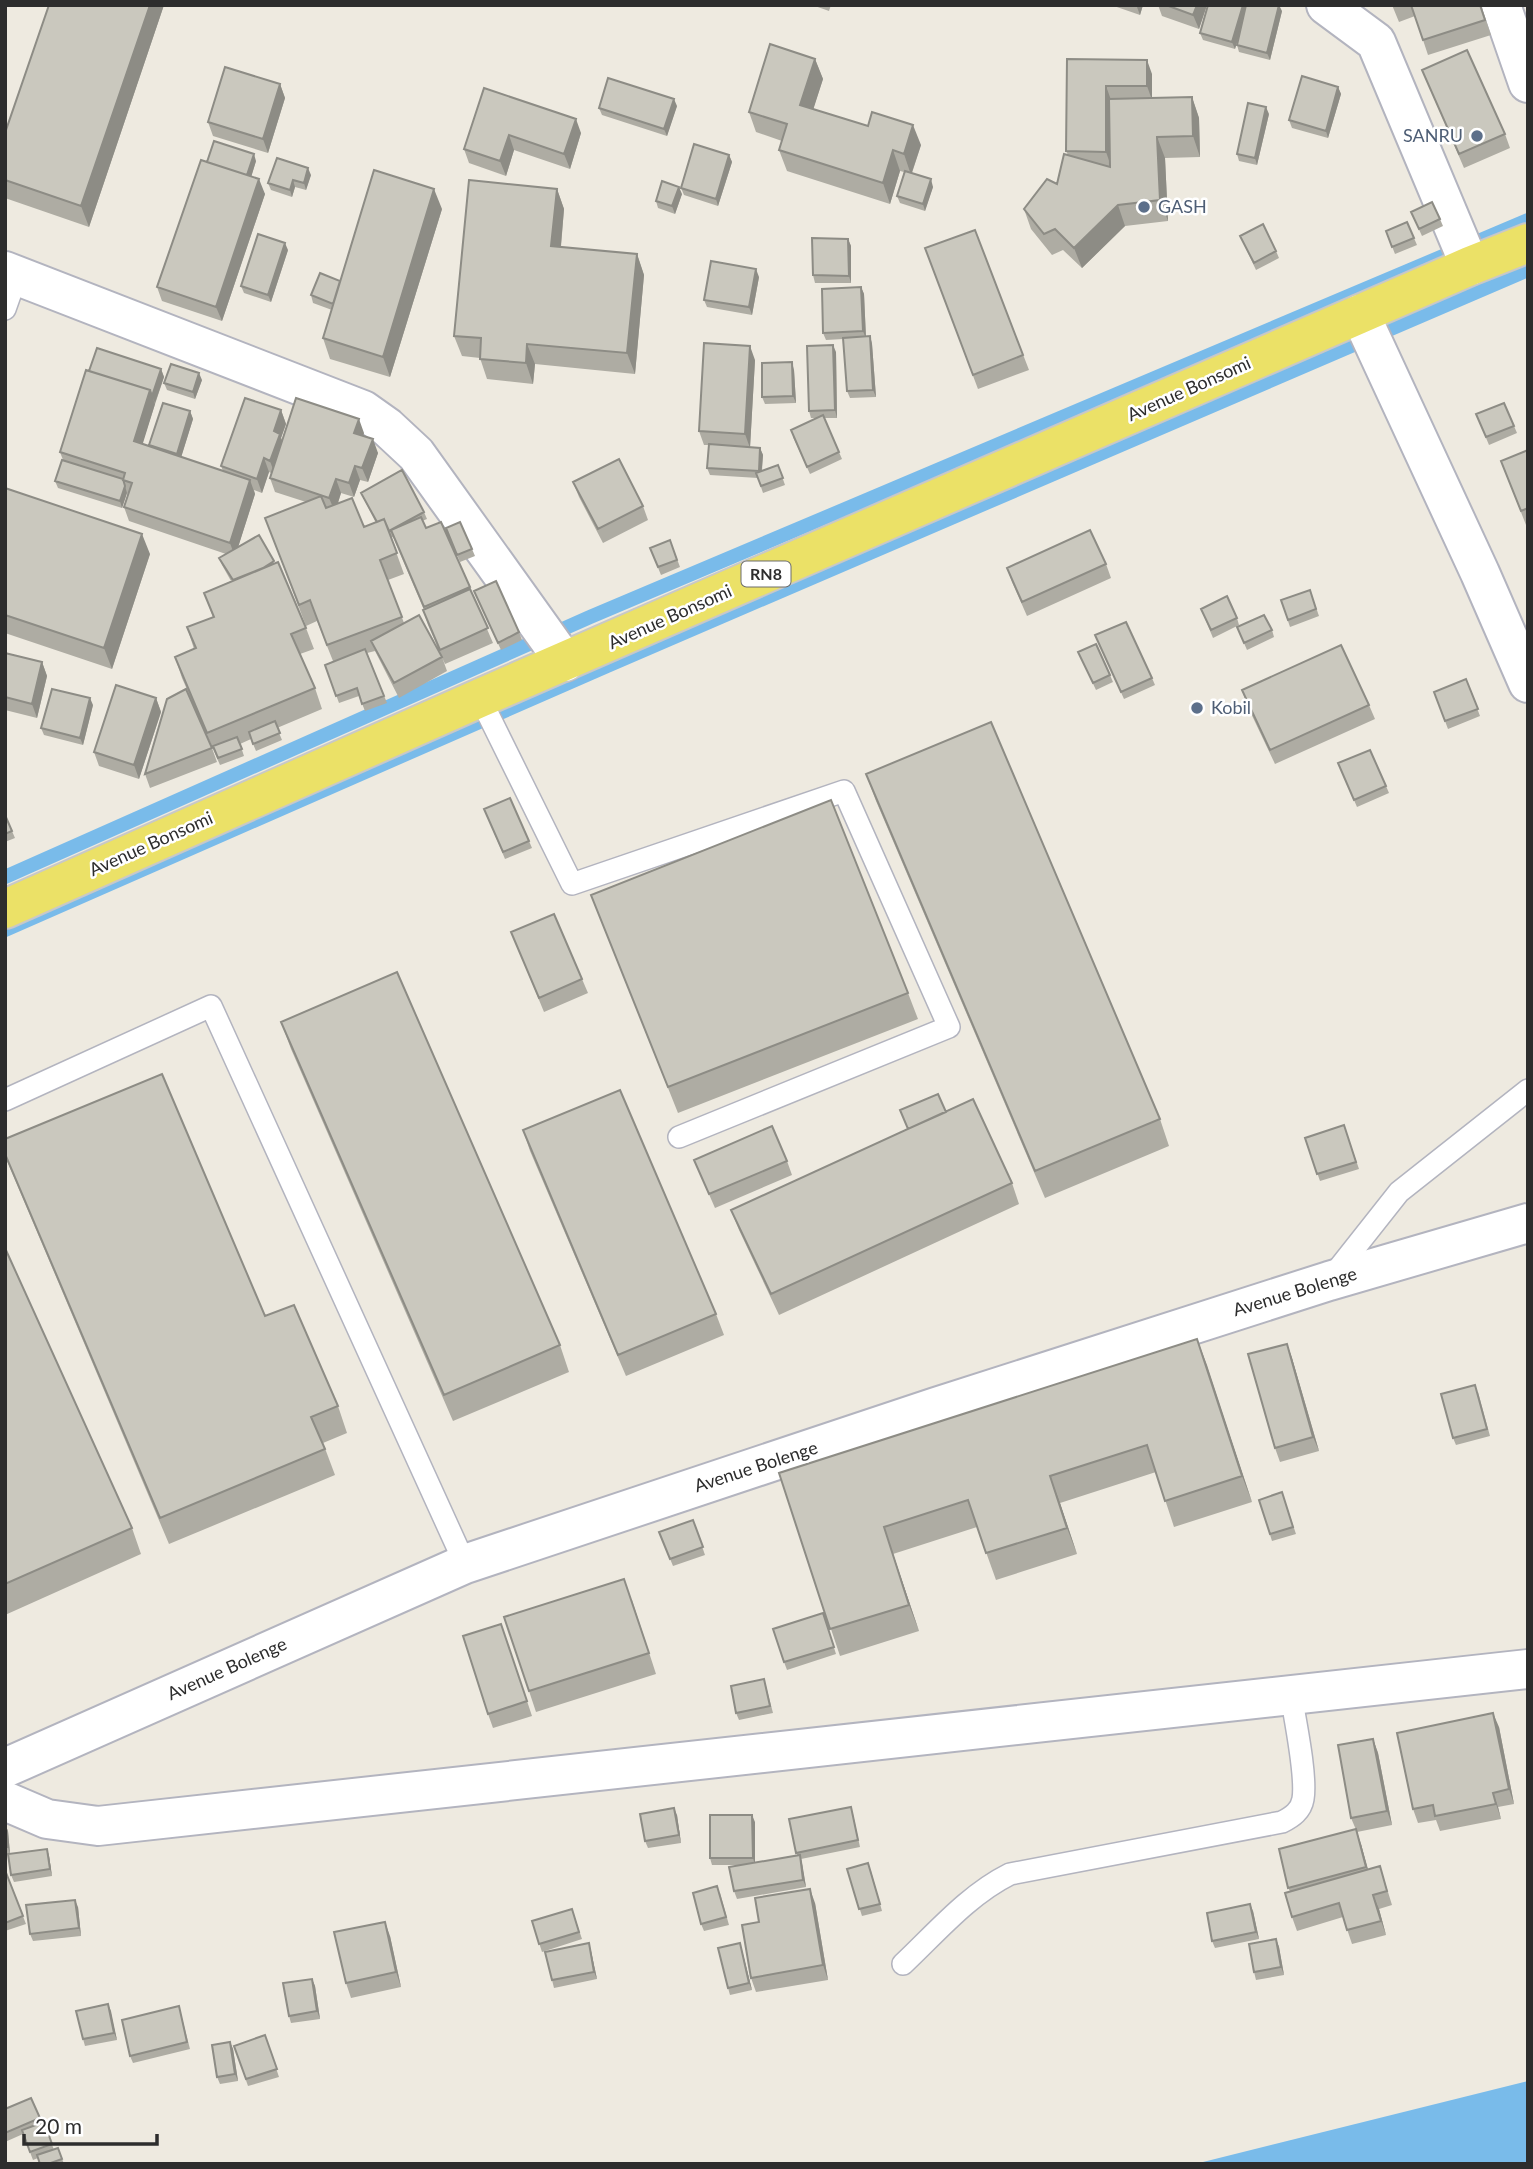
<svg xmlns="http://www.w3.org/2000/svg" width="1533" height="2169" font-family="Lato,sans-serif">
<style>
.water{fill:#79bbea}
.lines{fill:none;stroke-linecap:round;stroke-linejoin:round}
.stream{stroke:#79bbea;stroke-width:14}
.service-casing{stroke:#b3b4bf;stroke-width:24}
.minor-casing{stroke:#b3b4bf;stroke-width:42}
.tertiary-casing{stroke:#b3b4bf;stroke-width:42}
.primary-casing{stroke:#c8c8c8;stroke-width:42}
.service{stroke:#fff;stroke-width:21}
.minor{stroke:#fff;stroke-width:38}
.tertiary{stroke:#fff;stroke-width:38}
.primary{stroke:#ebe167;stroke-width:38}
.wall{fill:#aeaca3}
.shaded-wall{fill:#8d8c85}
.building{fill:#cac8be;stroke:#8d8c85;stroke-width:2}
.service-dot{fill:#5c6f8a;stroke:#fff;stroke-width:2.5}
.labels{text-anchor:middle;stroke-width:5;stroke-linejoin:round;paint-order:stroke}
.shield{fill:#fff;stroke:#6c6c6c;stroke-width:2}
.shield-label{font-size:16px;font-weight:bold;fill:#2d2d2d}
.service-label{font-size:18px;fill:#4e5e75;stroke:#fff;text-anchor:start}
.street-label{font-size:18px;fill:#2d2d2d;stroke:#fff}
</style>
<rect width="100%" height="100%" fill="#eeeae0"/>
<path class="water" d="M1528,2081v83h-333z"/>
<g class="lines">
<path class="stream" d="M5,877l585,-260 938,-397
M5,930l602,-264 921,-396"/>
<defs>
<path id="service" d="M5,309l12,-34
M480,698l92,186 272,-93 105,236 -270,110
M5,1100l206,-94 254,558
M1331,1278l68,-86 129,-102
M903,1964c34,-32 65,-69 107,-90l272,-52c10,-5 19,-11 21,-23 4,-23 -8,-79 -12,-104"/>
<path id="minor" d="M1326,5l50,37 94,224
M1501,5l27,78
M5,271l358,139 24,17 29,27 149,208
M1360,314l120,259 48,110
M5,1801l42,18 51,7 1430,-157"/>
<path id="tertiary" d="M5,1768l460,-204 471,-157 393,-126 199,-58"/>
<path id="primary" d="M5,909l475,-211 990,-432 58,-23"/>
</defs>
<use href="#service" class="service-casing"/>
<use href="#minor" class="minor-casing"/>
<use href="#tertiary" class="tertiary-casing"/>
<use href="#primary" class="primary-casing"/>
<use href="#service" class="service"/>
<use href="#minor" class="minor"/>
<use href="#tertiary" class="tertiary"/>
<use href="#primary" class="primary"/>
</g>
<path class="wall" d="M49,5h115l-75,222 -84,-29v-65z
M812,5h19l-2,6z
M1111,5h32l-3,10z
M1158,5h49l-8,24 -37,-13z
M1392,5h89l10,30 -63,20 -13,-39 -16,6z
M1282,11l-12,49 -31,-8 -2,-7 2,-10 -4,14 -32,-9 -3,-7z
M815,59l8,20 -10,30 108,36 -9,28 21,14 -8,24 -25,-8 -3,-7 7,-24 -4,-1 -10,33 -103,-33 -8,-21 3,-9 -26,-9 -7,-20z
M1067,59l85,15v24l40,-1 7,21 1,39 -35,1 3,63 -43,5 -43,42 -19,-18 -11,5 -21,-26 -7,-20 33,-25 11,-29 -2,-4z
M1422,70l83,64 5,14 -46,20z
M280,84l5,14 -17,55 -55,-17 -5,-14z
M1338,87l3,7 -13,44 -36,-10 -3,-8z
M484,88l97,45 -11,36 -56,-19 -8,26 -37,-13 -5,-14z
M677,106l-10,30 -65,-21 -3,-7z
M1269,114l-12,51 -18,-4 -2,-7z
M729,155l3,7 -14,44 -34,-11 -3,-7z
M256,161l-5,16 14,17 -43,127 -60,-20 -5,-14 50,-125z
M311,175l-5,15 -11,-3 -3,10 -21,-7 -3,-7z
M557,189l7,20 -3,38 76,7 7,21 -9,99 -100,-10 -2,20 -46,-5 -7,-21 -18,-2 -8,-20z
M682,194l-7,20 -17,-6 -2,-7z
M442,209l-52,168 -60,-18 -7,-21 9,-28 -19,-7 -2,-8 29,-14z
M1411,212l29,7 3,7 -21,10z
M1407,222l10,23 -22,9 -9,-23z
M975,230l54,140 -51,19 -53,-141z
M1240,236l36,15 3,7 -23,12z
M848,239l3,7v37h-36l-2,-8z
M288,250l-17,52 -27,-9 -3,-7z
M759,277l-7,38 -45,-8 -3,-7z
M861,287l3,7 2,43 4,-1 2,8 4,53 -26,1 -3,-7 -4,-52 -17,1 -3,-7z
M836,352l1,66h-13l18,41 -32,15 -17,-37 24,-19h-6l-2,-7z
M755,360l-5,87 10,1 3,7 -1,16 16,-6 7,20 -22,8 -5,-15 -48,-3 -3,-7 2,-23h-5l-5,-14z
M161,369l3,8 -22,67 7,2 41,-35 3,8 -12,38 42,14 -2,-5 60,-56 5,14 -5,14 1,2 82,-7 -1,3 15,17 -10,29 -8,-2 -6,17 -13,-4 -3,10 26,24 12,-4 -15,-30 63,19 3,7 -5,2 4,7 15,-6 52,121 -48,21 -17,-39 -5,-15h1l-31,-73 -2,1 13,36 -16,6 16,43 38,34 5,14 -48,27 -24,-47 -8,2 20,50 -22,8 -6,-15 -20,7 -14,-38 8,-4 -16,-40 -11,5 -41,-108 41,-16 -31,-10 -5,-14 1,-5 -2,-1 -7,21 -8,-3 1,4 -17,53 21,-12 15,28 32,65 8,21 -14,5 15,34 7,21 -45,19 5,12 -26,11 -5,-12 -11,5 4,12 -24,9 -38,-87 -7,-21 19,-8 -7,-22 26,-10 -9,-24 27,-12 -9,-16 -3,-7 7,-4 -97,-33 -5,-14 4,-12 -1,-2 -5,15 -64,-20 -3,-7 8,-21 -3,-8 29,-81z
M794,370l2,33 -31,1 -3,-7z
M202,380l-7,19 -28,-9 -3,-7z
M1476,414l38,12 3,7 -28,12z
M1528,450v74l-2,1 -25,-64z
M573,482l70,24 5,14 -45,23 -24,-46z
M5,488l145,66 -38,115 -107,-36z
M446,528l26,21 3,7 -15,6z
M670,540l10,27 -19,8 -11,-27z
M1106,564l5,14 -84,38 -15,-34 -5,-14z
M1310,590l9,26 -29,11 -9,-27z
M474,591l45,41 3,8 -21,10z
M1201,609l36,9 2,7 -26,13z
M1237,627l35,3 2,7 -27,13z
M1095,635l57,43 3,7 -31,14z
M1078,652l32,23 3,7 -17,8z
M5,653l37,9 5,14 -10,42 -32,-8z
M1466,679l14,37 -32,13 -14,-37z
M1242,690l127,15 6,14 -100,45 -28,-59z
M156,698l5,14 -22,67 -40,-13 -5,-14z
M93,705l-10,40 -39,-10 -3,-7z
M212,748l5,14 -67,26 -5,-14z
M1338,763l48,23 3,7 -32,14z
M866,774l294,345 9,27 -124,52 -169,-397z
M5,815l10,23 -10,4z
M487,816l42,25 3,7 -27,11z
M591,895l317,98 10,26 -240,94z
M511,932l71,47 6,14 -44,19z
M281,1022l279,323 9,27 -116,49 -162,-372z
M946,1112l66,71 7,21 -240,111 -40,-85 -8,-20z
M1344,1125l15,44 -39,12 -15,-43z
M523,1130l193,184 8,21 -98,41 -96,-225z
M5,1139l260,177 73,90 9,27 -24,10 12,32 -166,69 -159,-376 -5,-12z
M694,1160l93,1 5,14 -77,33z
M5,1248l127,280 9,26 -136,61z
M1197,1339l55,163 -78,25 -18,-55 -96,31 17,51 -81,26 -19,-53 -84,27 26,77 -79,25 -61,-183z
M1287,1344l5,14 27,93 -39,11 -5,-14z
M1478,1392l12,44 -34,9 -3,-7z
M1282,1492l14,42 -24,7 -13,-41z
M693,1520l12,35 -32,11 -14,-34z
M632,1600l24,74 -120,38 -7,-21z
M823,1613l13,41 -49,16 -3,-8z
M506,1638l26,78 -39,12 -5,-14z
M766,1686l7,27 -34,7 -3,-7z
M1499,1727l15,77 -16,3 3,12 -61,12 -4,-11 -18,3 -5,-14z
M1373,1739l5,14 14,72 -35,7 -6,-14z
M853,1814l7,33 -59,12 5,28 -69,12 -3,-8 8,-26h-30l-2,-7 45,-36v41l43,-7 -2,-3z
M677,1815l4,28 -33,5 -3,-7z
M5,1824l3,7 2,23 37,-5 2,7 3,20 -38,6 -3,-7 -3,-21 -3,1z
M1361,1844l7,25 12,-3 12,39 -13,4 7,26 -34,9 -9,-27 -46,14 -5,-14 -2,-26 -2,-3z
M847,1869l24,2 11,40 -20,5z
M5,1870l21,54 -21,7z
M720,1893l9,32 -25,6 -3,-7z
M815,1903l13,77 -72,12 -5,-14 8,-56z
M78,1907l3,29 -48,5 -3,-7z
M572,1909l10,30 -40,13 -10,-31z
M1253,1911l6,28 -44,9 -3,-7z
M390,1936l11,51 -50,11 -5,-15z
M1276,1939l3,8 5,28 -28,5 -2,-8z
M740,1943l12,47 -22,5 -2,-7z
M591,1951l6,28 -43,9 -2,-8z
M312,1979l3,7 5,33 -29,4 -2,-7z
M108,2004l9,36 -32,6 -2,-7z
M179,2006l11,43 -57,14 -3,-7z
M265,2035l14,42 -31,9 -14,-40z
M230,2042l3,7 5,32 -18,3 -3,-7z
M5,2109l35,9 1,5 3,-1 10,28 4,-2 6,16h-24l-2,-6 -5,2 -10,-26 -18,8z"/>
<path class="shaded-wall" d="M150,5h14l-75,222 -8,-21z
M1138,5h5l-3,10 -3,-8z
M1197,5h10l-8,24 -6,-14z
M1243,5h5l-13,44 -3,-7z
M1279,5l3,6 -12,49 -3,-7z
M815,59l8,20 -15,47 -8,-21z
M1147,60l5,14v26l-5,-14z
M280,84l5,14 -17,55 -5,-14z
M1106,86l5,14v66l-5,-14z
M1338,87l3,7 -13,44 -2,-7z
M1192,97l7,21 1,39 -7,-21z
M674,99l3,7 -10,30 -3,-7z
M1266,107l3,7 -12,51 -2,-7z
M576,119l5,14 -11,36 -6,-15z
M913,125l8,20 -10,30 -7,-21z
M509,135l5,15 -8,26 -6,-15z
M1157,137l8,21 3,63 -8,-21z
M893,150l7,21 -10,33 -7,-21z
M254,154l2,7 -7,23 -3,-7z
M729,155l3,7 -14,44 -2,-7z
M308,168l3,7 -5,15 -2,-7z
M259,179l6,15 -43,127 -6,-14z
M931,179l2,8 -8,24 -2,-7z
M293,180l2,7 -3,10 -2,-7z
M679,187l3,7 -7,20 -3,-8z
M434,189l8,20 -52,168 -7,-20z
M557,189l7,20 -5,58 -8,-21z
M1118,205l7,21 -43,42 -8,-20z
M848,239l3,7v37l-2,-7z
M285,243l3,7 -17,52 -3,-7z
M637,254l7,21 -9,99 -8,-21z
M756,269l3,8 -7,38 -3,-8z
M861,287l3,7 2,45 -3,-8z
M870,336l2,8 4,53 -3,-7z
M527,344l8,20 -2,20 -7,-21z
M833,345l3,7 1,66 -2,-8z
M750,346l5,14 -5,88 -5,-14z
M792,362l2,8 2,33 -3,-7z
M161,369l3,8 -9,26 -3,-7z
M199,373l3,7 -7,19 -2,-7z
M150,390l5,14 -16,52 -5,-15z
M281,410l5,14 -5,14 4,10 -10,27 -5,-14 4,-30z
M190,411l3,8 -13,42 -3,-7z
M359,419l5,14 -4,14 -6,-14z
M373,439l5,14 -10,29 -6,-14z
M760,448l3,7 -2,23 -2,-7z
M264,458l5,14 -7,21 -5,-14z
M355,466l5,14 -6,17 -5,-14z
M336,479l5,14 -6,19 -6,-14z
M250,480l5,14 -20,63 -5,-14z
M125,486l2,7 -5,15 -2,-7z
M142,534l8,20 -38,115 -8,-21z
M42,662l5,14 -10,42 -5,-14z
M90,698l3,7 -10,40 -3,-7z
M156,698l5,14 -22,67 -5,-14z
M1197,1339l10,26 45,137 -10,-26z
M1287,1344l5,14 27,93 -6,-14z
M1050,1476l10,27 17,51 -10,-26z
M884,1527l9,27 26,77 -10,-26z
M1493,1713l6,14 15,77 -5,-15z
M1373,1739l5,14 14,72 -5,-14z
M1493,1793l5,14 3,12 -5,-15z
M674,1808l3,7 4,28 -2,-8z
M752,1815l3,7v43l-2,-7z
M5,1824l3,7 2,23 -2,-7z
M1356,1829l5,15 10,37 -5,-14z
M47,1849l2,7 3,20 -2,-7z
M800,1855l2,7 4,25 -3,-7z
M810,1889l5,14 13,77 -5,-15z
M1373,1895l6,14 7,26 -5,-14z
M75,1900l3,7 3,29 -2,-8z
M1250,1904l3,7 6,28 -3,-7z
M385,1922l5,14 11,51 -5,-15z
M1276,1939l3,8 5,28 -3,-8z
M589,1943l2,8 6,28 -3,-7z
M740,1943l2,7 10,40 -3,-7z
M312,1979l3,7 5,33 -3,-8z
M108,2004l3,7 6,29 -3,-7z
M230,2042l3,7 5,32 -3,-7z"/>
<path class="building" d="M49,5h101l-69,201 -76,-26v-47z
M1166,5h31l-4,10z
M1208,5h35l-11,37 -32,-9z
M1246,5h33l-12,48 -30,-8z
M1411,5h69l5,15 -62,20z
M770,44l45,15 -15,46 68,21 4,-14 41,13 -9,29 -11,-4 -10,33 -104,-33 8,-26 -38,-12z
M1467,50l38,84 -46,20 -37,-84z
M1067,59l80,1v26h-41v66l-40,-1z
M225,67l55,17 -17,55 -55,-17z
M1302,76l36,11 -12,44 -37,-11z
M608,78l66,21 -10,30 -65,-21z
M484,88l92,31 -12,35 -55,-19 -9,26 -36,-12z
M1192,97l1,39 -36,1 3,63 -42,5 -44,43 -19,-19 -11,5 -20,-25 23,-30 10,5 7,-30 46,13 -1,-68z
M1248,103l18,4 -11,51 -18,-4z
M214,141l40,13 -7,21 -40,-13z
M694,144l35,11 -13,44 -35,-11z
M277,158l31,10 -4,15 -11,-3 -3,10 -22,-7z
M201,160l58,19 -43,128 -59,-20z
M374,170l60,19 -51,168 -60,-19z
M905,171l26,8 -8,25 -26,-8z
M469,180l88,9 -6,57 86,8 -10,99 -100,-9 -1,19 -46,-4 1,-21 -27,-2z
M662,181l17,6 -7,19 -16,-5z
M1432,202l8,17 -21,10 -8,-17z
M1407,222l7,16 -22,9 -6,-16z
M1263,224l13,27 -22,12 -14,-27z
M975,230l48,125 -50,20 -48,-127z
M258,234l27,9 -17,52 -27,-9z
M812,238l36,1 1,37 -36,-1z
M711,261l45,8 -7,38 -45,-7z
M320,273l20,8 -7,23 -22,-9z
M861,287l2,44 -40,2 -1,-44z
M870,336l3,54 -26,1 -4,-53z
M704,343l46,3 -5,88 -46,-3z
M833,345l2,65 -26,1 -2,-65z
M97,348l64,21 -9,27 -2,-6 -61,-19z
M792,362l1,34 -31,1v-34z
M171,364l28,9 -6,19 -29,-9z
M86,370l64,20 -16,51 116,39 -20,63 -106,-36 8,-24 -9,-3 2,-7 -65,-21z
M245,398l36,12 -7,21 6,3 -10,27 -6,-3 -7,21 -36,-13z
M296,398l63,21 -5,14 19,6 -11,29 -7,-2 -6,17 -13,-4 -7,19 -59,-20z
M163,403l27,8 -13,43 -28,-9z
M1504,403l10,23 -28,11 -10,-23z
M823,415l16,37 -32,15 -16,-37z
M709,444l51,4 -1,23 -52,-3z
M1528,450v58l-7,3 -20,-50z
M619,459l24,47 -45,23 -25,-47z
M62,460l61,19 2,7 -5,15 -65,-20z
M778,465l5,13 -22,8 -5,-13z
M402,470l22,42 -35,19 -5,-12 -7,3 -16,-29z
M5,488l137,46 -38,114 -99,-33z
M321,496l5,12 26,-10 12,29 20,-8 13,34 -17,7 22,57 -75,28 -17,-45 -11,5 -34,-87z
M421,517l5,11 15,-6 29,65 -46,20 -33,-77z
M460,522l12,27 -15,6 -11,-27z
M1090,530l16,34 -84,38 -15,-34z
M259,535l15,26 -11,7 -30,12 -14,-22z
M670,540l7,20 -19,7 -8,-19z
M278,562l28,66 -15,6 24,54 -108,45 -32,-76 21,-9 -9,-21 27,-10 -10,-24z
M496,581l23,51 -21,11 -24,-52z
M470,589l18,39 -48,22 -17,-40z
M1310,590l6,19 -28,11 -7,-20z
M1227,596l10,22 -26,12 -10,-21z
M419,615l23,42 -48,26 -23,-42z
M1264,615l8,15 -28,13 -7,-16z
M1126,622l26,56 -31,14 -26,-57z
M1096,644l14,31 -17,8 -15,-31z
M1341,645l28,60 -99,45 -28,-60z
M365,649l19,47 -22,8 -5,-16 -21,8 -11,-31z
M5,653l37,9 -10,42 -27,-7z
M1466,679l12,30 -33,12 -11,-29z
M116,685l40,13 -22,67 -40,-13z
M52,689l38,9 -10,40 -39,-10z
M186,689l26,59 -67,26 22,-75z
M275,721l5,12 -27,11 -4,-12z
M991,722l169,397 -125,52 -169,-397z
M237,737l5,12 -24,9 -5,-12z
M1370,750l16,36 -32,14 -16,-37z
M510,798l19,43 -26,11 -19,-43z
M831,800l77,193 -240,94 -77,-192z
M5,815l7,16 -7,3z
M554,914l28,65 -43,19 -28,-66z
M397,972l163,373 -116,50 -163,-373z
M162,1074l103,242 29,-11 44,101 -27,11 14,32 -165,69 -155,-364v-15z
M620,1090l96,224 -98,41 -95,-225z
M938,1094l8,18 -38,17 -8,-19z
M973,1099l39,84 -241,111 -40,-84z
M1344,1125l12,37 -39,12 -12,-36z
M772,1126l15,35 -78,33 -15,-34z
M5,1248l127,280 -127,56z
M1197,1339l45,137 -77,25 -18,-56 -97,31 17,52 -81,25 -18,-53 -84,27 25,78 -79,24 -51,-156z
M1287,1344l26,93 -38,11 -27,-94z
M1475,1385l12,44 -34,9 -12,-44z
M1282,1492l11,35 -23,7 -11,-34z
M693,1520l10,27 -33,12 -11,-27z
M624,1579l25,74 -120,38 -25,-74z
M823,1613l11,34 -50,15 -11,-33z
M501,1624l26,77 -39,13 -25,-78z
M764,1679l6,27 -34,7 -5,-27z
M1493,1713l16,76 -16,4 3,11 -61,12 -2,-11 -20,4 -16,-76z
M1373,1739l14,72 -36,7 -13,-73z
M851,1807l7,33 -62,13 -7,-34z
M674,1808l5,27 -34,6 -5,-27z
M710,1815h42l1,43h-43z
M5,1826l3,21h-3z
M1356,1829l10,38 -78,21 -9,-39z
M47,1849l3,20 -39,6 -3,-21z
M800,1855l3,25 -69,11 -5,-24z
M868,1863l12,41 -21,5 -12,-40z
M1380,1866l7,25 -14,4 8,26 -34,9 -8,-27 -47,14 -7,-24z
M5,1870l18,46 -18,7z
M717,1886l9,31 -25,7 -8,-31z
M810,1889l13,76 -72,13 -9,-53 17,-3 -4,-24z
M75,1900l4,28 -49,6 -4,-29z
M1250,1904l6,28 -44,9 -5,-28z
M572,1909l7,23 -40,12 -7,-23z
M385,1922l11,50 -50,11 -12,-51z
M1276,1939l5,28 -27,5 -5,-28z
M589,1943l5,29 -42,8 -7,-28z
M740,1943l9,40 -21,5 -10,-40z
M312,1979l5,32 -28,5 -6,-33z
M108,2004l6,29 -31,6 -7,-28z
M179,2006l8,36 -57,14 -8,-36z
M265,2035l12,34 -31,10 -12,-33z
M230,2042l5,32 -18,3 -5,-32z
M31,2098l9,20 -35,15v-24z
M44,2122l8,22 -22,8 -8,-22z
M58,2148l4,11 -14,5h-8l-3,-9z"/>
<g class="service-dot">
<circle cx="1477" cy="136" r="7"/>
<circle cx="1144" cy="207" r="7"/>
<circle cx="1197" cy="708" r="7"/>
</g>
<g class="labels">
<rect class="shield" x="741.5" y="561.5" width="49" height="25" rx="5"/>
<g class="shield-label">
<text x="766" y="580">RN8</text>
</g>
<g class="service-label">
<text x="1463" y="142" text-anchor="end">SANRU</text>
<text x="1158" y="213">GASH</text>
<text x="1211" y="714">Kobil</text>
</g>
<g class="street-label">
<text transform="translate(1189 389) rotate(-24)" y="6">Avenue Bonsomi</text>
<text transform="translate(670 617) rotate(-24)" y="6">Avenue Bonsomi</text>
<text transform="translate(151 844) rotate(-24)" y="6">Avenue Bonsomi</text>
<text transform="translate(1295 1292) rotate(-17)" y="6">Avenue Bolenge</text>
<text transform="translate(756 1467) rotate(-18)" y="6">Avenue Bolenge</text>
<text transform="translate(227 1669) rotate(-24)" y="6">Avenue Bolenge</text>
</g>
</g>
<rect width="1533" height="2169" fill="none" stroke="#2d2d2d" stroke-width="14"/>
<path d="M24 2134v10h133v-10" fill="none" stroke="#2d2d2d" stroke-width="3.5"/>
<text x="35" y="2134" font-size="21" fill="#2d2d2d" stroke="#ffffff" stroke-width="5" paint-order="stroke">20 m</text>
</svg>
